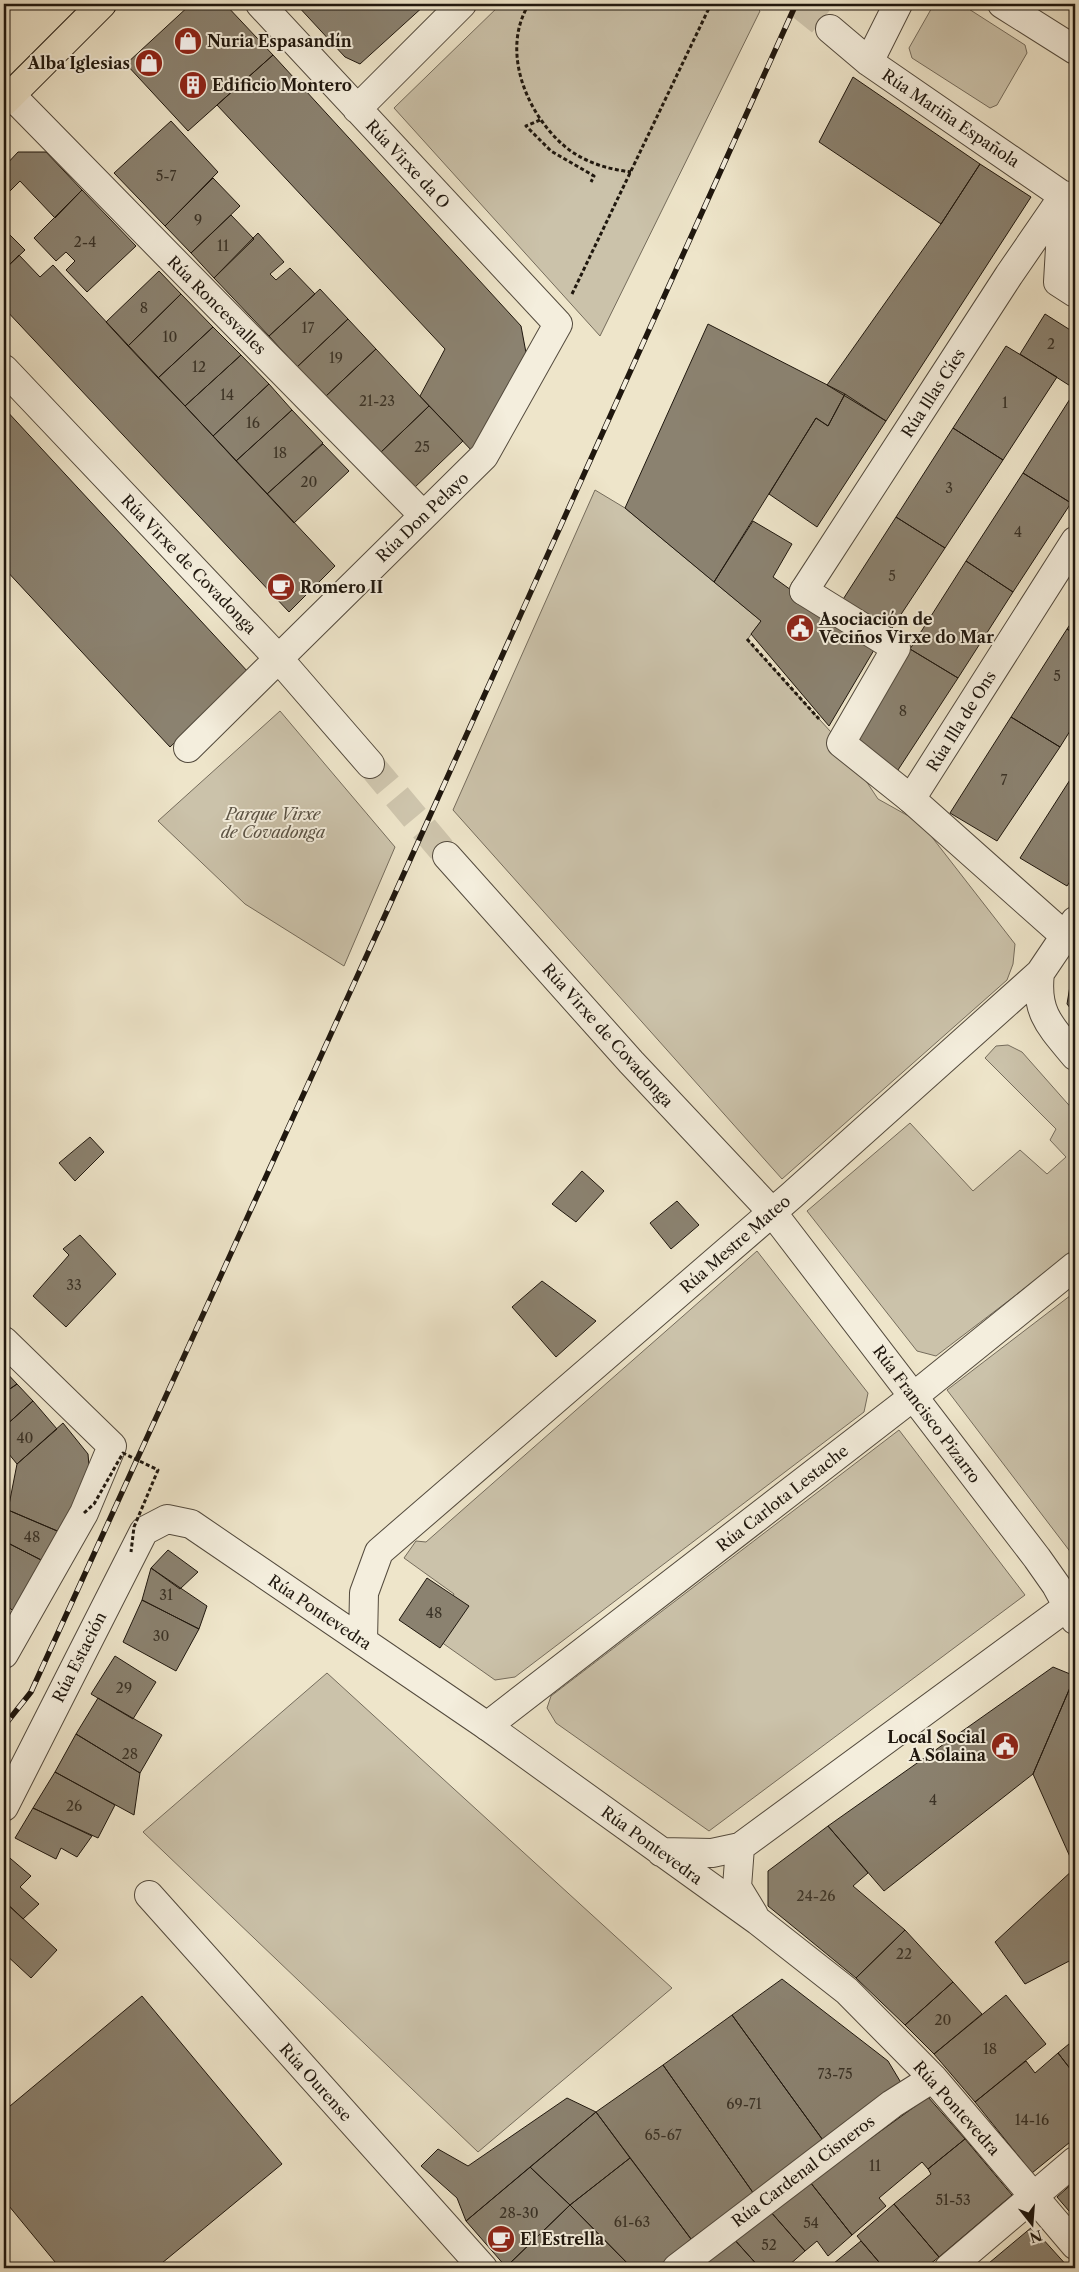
<svg xmlns="http://www.w3.org/2000/svg" width="1079" height="2272" font-family="'Libre Caslon Text',serif">
<style>
.green{fill:#cbc2aa;stroke:#756c5c}
.building{fill:#8b8270;stroke:#1f170e}
.lines{fill:none;stroke-linecap:round;stroke-linejoin:round}
.minor-tunnel{stroke:#cfc6ae;stroke-width:28;stroke-dasharray:28 14;stroke-linecap:butt}
.pedestrian-casing{stroke:#534a3d;stroke-width:30}
.minor-casing{stroke:#534a3d;stroke-width:30}
.primary-casing{stroke:#1f170e;stroke-width:30}
.path{stroke:#1f170e;stroke-width:3;stroke-dasharray:4 2.5;stroke-linecap:butt}
.pedestrian{stroke:#f4eedd;stroke-width:28}
.minor{stroke:#f4eedd;stroke-width:28}
.primary{stroke:#eee5ca;stroke-width:28}
.rail-casing{stroke:#1f170e;stroke-width:5.5}
.rail{stroke:#f4eedd;stroke-width:4;stroke-dasharray:11;stroke-linecap:butt}
.path-bridge{stroke:#1f170e;stroke-width:3;stroke-dasharray:4 2.5;stroke-linecap:butt}
.labels{text-anchor:middle;stroke-width:4;stroke-linejoin:round;paint-order:stroke}
.number-label{font-size:14px;fill:#3a3226}
.poi-label{font-size:16px;font-weight:bold;fill:#1f170e;stroke:#f4eedd;text-anchor:start}
.street-label{font-size:16px;fill:#1f170e;stroke:#f4eedd}
.park-label{font-size:16px;font-style:italic;fill:#5b5345;stroke:#f4eedd}
</style>
<rect width="100%" height="100%" fill="#eee5ca"/>
<filter id="stains"><feTurbulence type="fractalNoise" baseFrequency=".004" numOctaves="4"/><feColorMatrix values="0 0 0 0 .2 0 0 0 0 .09 0 0 0 0 .02 0 0 0 .5 -.17"/></filter>
<radialGradient id="worn" r=".72"><stop offset=".6" stop-color="#630" stop-opacity="0"/><stop offset="1" stop-color="#630" stop-opacity=".3"/></radialGradient>
<path class="green" d="M501,4h252l7,7 -160,325 -206,-228z
M934,4h27l64,41 2,8 -30,52 -7,3 -78,-50 -3,-10z
M595,490l30,18 136,113 -14,19 94,103 37,56 43,24 94,121 -2,20 -6,16 -225,199 -329,-369z
M280,711l115,136 -51,119 -99,-62 -87,-83z
M1008,1045l14,7 53,60v138l-139,106 -19,-5 -110,-140 103,-88 63,68 47,-41 27,24 19,-17 -16,-17 6,-11 -71,-71 11,-12z
M757,1251l111,142 -4,19 -349,265 -20,3 -61,-43 20,-43 -50,-36 12,-17 10,1z
M1075,1292v266l-128,-168z
M899,1430l126,165 -316,236 -153,-108 -9,-15 4,-12z
M327,1673l345,315 -194,164 -335,-320z"/>
<path class="building" d="M191,4h34l48,51 -85,76 -62,-67z
M296,4h127l2,1 -65,59 -15,-7z
M273,55l248,271 6,32 -54,94 -53,-56 25,-47 -228,-244z
M853,77l127,87 -39,60 -122,-82z
M171,121l47,51 -53,54 -51,-53z
M18,152h28l36,38 -27,28 -35,-37 -16,16v-30z
M980,164l51,33 -145,224 -59,-36 114,-161z
M213,178l27,28 -49,47 -26,-27z
M82,190l54,56 -49,46 -21,-22 9,-9 -9,-9 -10,9 -22,-23z
M231,215l23,24 -40,39 -23,-25z
M4,229l21,21 -21,20z
M258,233l26,29 -14,12 6,6 14,-12 25,26 -46,42 -55,-58z
M19,255l21,22 13,-12 282,301 -46,46 -285,-304v-38z
M159,271l22,23 -53,52 -22,-24z
M320,289l28,30 -51,48 -28,-31z
M181,294l32,33 -55,51 -30,-32z
M1045,314l30,19v56l-55,-35z
M348,319l28,30 -50,47 -29,-29z
M708,324l137,70 -17,32 -12,-8 -102,164 -89,-74z
M213,327l28,28 -56,51 -27,-28z
M1006,346l51,31 -54,83 -50,-32z
M376,349l53,57 -49,47 -54,-57z
M241,355l28,29 -56,52 -28,-30z
M269,384l23,26 -56,51 -23,-25z
M1075,391v105l-4,7 -48,-30z
M845,394l41,27 -69,106 -48,-33 47,-76 12,8z
M429,406l34,35 -50,48 -33,-36z
M4,408l245,265 -79,74 -166,-179z
M292,410l31,33 -56,51 -31,-33z
M953,428l50,32 -58,88 -49,-31z
M323,444l26,27 -55,52 -27,-29z
M1023,473l48,30 -58,89 -47,-31z
M896,517l49,31 -57,86 -48,-30z
M753,521l39,23 -19,33 101,73 -45,76 -78,-92 10,-13 -47,-39z
M966,561l47,31 -55,86 -48,-29z
M1075,617v17l-8,-5z
M1067,629l8,5v89l-15,24 -49,-30z
M910,649l48,29 -62,95 -48,-28z
M1011,717l49,30 -63,94 -47,-28z
M1075,772v102l-8,12 -47,-28z
M1075,982v32l-8,-10 3,-18z
M90,1137l14,15 -29,29 -16,-18z
M582,1171l22,20 -28,31 -24,-18z
M677,1201l22,24 -28,24 -21,-26z
M80,1235l36,39 -50,53 -33,-31 36,-41 -6,-6z
M542,1281l54,40 -40,36 -44,-50z
M4,1370l13,14 -13,9z
M17,1384l16,17 -29,26v-34z
M33,1401l24,28 -40,35 -13,-16v-21z
M63,1423l25,31 2,23 -28,56 -54,-23 9,-46z
M8,1510l54,23 -15,30 -43,-22v-18z
M4,1541l43,22 -32,49 -11,-8z
M168,1550l30,22 -18,17 -29,-21z
M151,1568l56,38 -8,23 -57,-29z
M427,1578l42,28 -29,42 -41,-28z
M142,1600l57,29 -23,42 -53,-29z
M115,1656l41,26 -23,37 -42,-25z
M1053,1667l22,9 -42,98 -149,117 -56,-65z
M1075,1676v192l-42,-94z
M98,1698l64,37 -22,38 -64,-39z
M76,1734l64,39 -6,42 -79,-43z
M55,1772l60,33 -17,33 -65,-30z
M33,1808l59,28 -15,21 -16,-9 -5,11 -41,-21z
M828,1826l40,47 -15,13 52,44 -49,48 -88,-72v-35z
M4,1853l27,23 -11,11 19,17 -16,15 -19,-18z
M1075,1868v90l-50,26 -30,-42z
M4,1901l53,49 -26,28 -27,-25z
M905,1930l48,52 -48,43 -49,-47z
M782,1979l106,82 15,25 -78,57 -93,-128z
M953,1982l29,32 -48,40 -29,-29z
M1006,1995l40,49 -71,58 -41,-48z
M142,1996l140,168 -126,104h-96l-56,-68v-89z
M732,2015l93,128 -71,51 -91,-129z
M1075,2039v36l-17,-22z
M1058,2053l17,22v63l-43,35 -57,-71 51,-41 9,12z
M663,2065l91,129 -63,45 -95,-127z
M928,2097l37,42 -37,30 -6,-7 -43,36 7,8 -34,29 -42,-53z
M567,2098l29,14 -130,109 -9,-23 -36,-32 17,-17 30,17z
M596,2112l34,46 -60,47 -40,-38z
M965,2139l47,56 -73,62 -45,-53 37,-30 -3,-5z
M630,2158l61,81 -34,29h-25l-62,-63z
M530,2167l40,38 -64,62 -40,-46z
M1075,2181v37l-18,-21z
M810,2182l42,53 -24,21 -11,-15 -12,10 -35,-40z
M894,2204l45,53 -14,11h-41l-27,-32z
M570,2205l62,63h-125l-1,-1z
M770,2211l35,40 -17,15 2,2h-30l-27,-30z
M1032,2227l37,41h-86z
M733,2238l27,30h-62z
M861,2241l23,27h-56z"/>
<g class="lines">
<path class="minor-tunnel" d="M799,4l31,25
M370,764l77,92"/>
<defs>
<path id="pedestrian" d="M804,591l92,57 -55,95 70,56
M487,1726l427,-330 161,-130"/>
<path id="minor" d="M1002,4l73,46
M830,29l39,33 206,142
M869,62l29,-58
M11,95l412,420
M357,109l105,-105
M1063,197l-5,85 17,11
M4,369l275,290 91,105
M804,591l205,-316 55,-80
M188,748l296,-292 74,-132 -298,-320
M447,856l184,206 141,150 265,346 19,27 19,35
M1065,936l-154,-137 164,-258
M1040,973c-5,40 11,54 35,83
M4,1341l108,105 -28,67 -80,141
M363,1641l1,-48 15,-41 412,-356 249,-223 35,-52
M4,1807l140,-276 23,-12 24,5 296,202 271,195 89,70 86,87 142,167
M740,1847l-3,40 17,28
M661,1852l51,1 28,-6 335,-246
M149,1895l334,373
M677,2268l215,-164 41,-26
M949,2268l126,-107"/>
<path id="primary" d="M4,102l98,-98"/>
</defs>
<use href="#pedestrian" class="pedestrian-casing"/>
<use href="#minor" class="minor-casing"/>
<use href="#primary" class="primary-casing"/>
<path class="path" d="M529,4c-28,45 -4,106 32,139 19,18 45,26 70,29
M540,120l-14,6 25,25 43,25 -3,6
M572,294l139,-290
M747,639l72,80"/>
<use href="#pedestrian" class="pedestrian"/>
<use href="#minor" class="minor"/>
<use href="#primary" class="primary"/>
<defs>
<path id="rail" d="M4,1726l27,-34 356,-781 409,-907"/>
</defs>
<use href="#rail" class="rail-casing"/>
<use href="#rail" class="rail"/>
<path class="path-bridge" d="M84,1513l10,-9 29,-51 35,17 -24,57 -3,25"/>
</g>
<defs>
<symbol id="shop-disc" viewBox="-11 -11 22 22"><circle r="9.5" fill="#8f2418" stroke="#f4eedd"/><path d="M-5-2.5h2.3a2.7 3.5 0 0 1 5.4 0H5L5.5 6h-11ZM-1.5-2.5h3a1.5 2.3 0 0 0-3 0Z" fill="#fff"/></symbol>
<symbol id="building-disc" viewBox="-11 -11 22 22"><circle r="9.5" fill="#8f2418" stroke="#f4eedd"/><path d="M-4-6H4V6H1V3H-1V6H-4ZM-2.5-4.3h1.7v1.8h-1.7ZM.8-4.3h1.7v1.8H.8ZM-2.5-1h1.7V.8h-1.7ZM.8-1h1.7V.8H.8Z" fill="#fff"/></symbol>
<symbol id="cafe-disc" viewBox="-11 -11 22 22"><circle r="9.5" fill="#8f2418" stroke="#f4eedd"/><path d="M-5.5-4.5H6V0H3Q3 3.5 0 3.5H-2.5Q-5.5 3.5-5.5 0ZM3-3.2v2h1.7v-2ZM-6 4.5H4V6H-6Z" fill="#fff"/></symbol>
<symbol id="civic-disc" viewBox="-11 -11 22 22"><circle r="9.5" fill="#8f2418" stroke="#f4eedd"/><path d="M-.6-6.5H3V-4.5H.6V-3L4-1V1h2V6H-6V1h2V-1L-.6-3ZM-1.2 2.5V6h2.4V2.5Z" fill="#fff"/></symbol>
</defs>
<g fill-rule="evenodd">
<use href="#shop-disc" x="172" y="25" width="32" height="32"/>
<use href="#shop-disc" x="133" y="47" width="32" height="32"/>
<use href="#building-disc" x="177" y="69" width="32" height="32"/>
<use href="#cafe-disc" x="265" y="571" width="32" height="32"/>
<use href="#civic-disc" x="784" y="612" width="32" height="32"/>
<use href="#civic-disc" x="989" y="1730" width="32" height="32"/>
<use href="#cafe-disc" x="485" y="2223" width="32" height="32"/>
</g>
<g class="labels">
<g class="number-label">
<text x="166" y="181">5-7</text>
<text x="198" y="225">9</text>
<text x="85" y="247">2-4</text>
<text x="223" y="251">11</text>
<text x="144" y="313">8</text>
<text x="308" y="333">17</text>
<text x="170" y="342">10</text>
<text x="1051" y="349">2</text>
<text x="336" y="363">19</text>
<text x="199" y="372">12</text>
<text x="227" y="400">14</text>
<text x="377" y="406">21-23</text>
<text x="1005" y="408">1</text>
<text x="253" y="428">16</text>
<text x="422" y="452">25</text>
<text x="280" y="458">18</text>
<text x="309" y="487">20</text>
<text x="949" y="493">3</text>
<text x="1018" y="537">4</text>
<text x="892" y="581">5</text>
<text x="1057" y="681">5</text>
<text x="903" y="716">8</text>
<text x="1004" y="785">7</text>
<text x="74" y="1290">33</text>
<text x="25" y="1443">40</text>
<text x="32" y="1542">48</text>
<text x="166" y="1600">31</text>
<text x="434" y="1618">48</text>
<text x="161" y="1641">30</text>
<text x="124" y="1693">29</text>
<text x="130" y="1759">28</text>
<text x="933" y="1805">4</text>
<text x="74" y="1811">26</text>
<text x="816" y="1901">24-26</text>
<text x="904" y="1959">22</text>
<text x="943" y="2025">20</text>
<text x="990" y="2054">18</text>
<text x="835" y="2079">73-75</text>
<text x="744" y="2109">69-71</text>
<text x="1032" y="2125">14-16</text>
<text x="663" y="2140">65-67</text>
<text x="875" y="2171">11</text>
<text x="953" y="2205">51-53</text>
<text x="519" y="2218">28-30</text>
<text x="632" y="2227">61-63</text>
<text x="811" y="2228">54</text>
<text x="769" y="2250">52</text>
</g>
<g class="poi-label">
<text x="207" y="47">Nuria Espasandín</text>
<text x="130" y="69" text-anchor="end">Alba Iglesias</text>
<text x="212" y="91">Edificio Montero</text>
<text x="300" y="593">Romero II</text>
<text x="819" y="625">Asociación de<tspan x="819" dy="18">Veciños Virxe do Mar</tspan></text>
<text x="986" y="1743" text-anchor="end">Local Social<tspan x="986" dy="18">A Solaina</tspan></text>
<text x="520" y="2245">El Estrella</text>
</g>
<g class="street-label">
<text transform="translate(951 118) rotate(34)" y="6">Rúa Mariña Española</text>
<text transform="translate(408 164) rotate(47)" y="6">Rúa Virxe da O</text>
<text transform="translate(217 305) rotate(45)" y="6">Rúa Roncesvalles</text>
<text transform="translate(933 393) rotate(-57)" y="6">Rúa Illas Cíes</text>
<text transform="translate(422 517) rotate(-44)" y="6">Rúa Don Pelayo</text>
<text transform="translate(189 564) rotate(46)" y="6">Rúa Virxe de Covadonga</text>
<text transform="translate(961 721) rotate(-58)" y="6">Rúa Illa de Ons</text>
<text transform="translate(608 1035) rotate(48)" y="6">Rúa Virxe de Covadonga</text>
<text transform="translate(735 1244) rotate(-41)" y="6">Rúa Mestre Mateo</text>
<text transform="translate(927 1414) rotate(53)" y="6">Rúa Francisco Pizarro</text>
<text transform="translate(782 1498) rotate(-38)" y="6">Rúa Carlota Lestache</text>
<text transform="translate(320 1612) rotate(34)" y="6">Rúa Pontevedra</text>
<text transform="translate(79 1657) rotate(-63)" y="6">Rúa Estación</text>
<text transform="translate(652 1845) rotate(36)" y="6">Rúa Pontevedra</text>
<text transform="translate(316 2082) rotate(48)" y="6">Rúa Ourense</text>
<text transform="translate(957 2108) rotate(48)" y="6">Rúa Pontevedra</text>
<text transform="translate(803 2171) rotate(-37)" y="6">Rúa Cardenal Cisneros</text>
</g>
<g class="park-label">
<text x="273" y="820">Parque Virxe<tspan x="273" dy="18">de Covadonga</tspan></text>
</g>
</g>
<rect width="1079" height="2272" fill="none" stroke="#eee5ca" stroke-width="20"/>
<rect x="5" y="5" width="1069" height="2262" fill="none" stroke="#1f170e" stroke-width="2.5"/>
<rect x="10" y="10" width="1059" height="2252" fill="none" stroke="#1f170e"/>
<g transform="translate(1032 2224) rotate(163)" stroke="#f4eedd" stroke-width="4" paint-order="stroke">
<path d="M0-4L9 19L0 12L-9 19Z" fill="#1f170e"/>
<text y="-8" font-size="14" font-weight="bold" text-anchor="middle" fill="#1f170e">N</text>
</g>
<rect width="100%" height="100%" filter="url(#stains)"/>
<rect width="100%" height="100%" fill="url(#worn)"/>
</svg>
